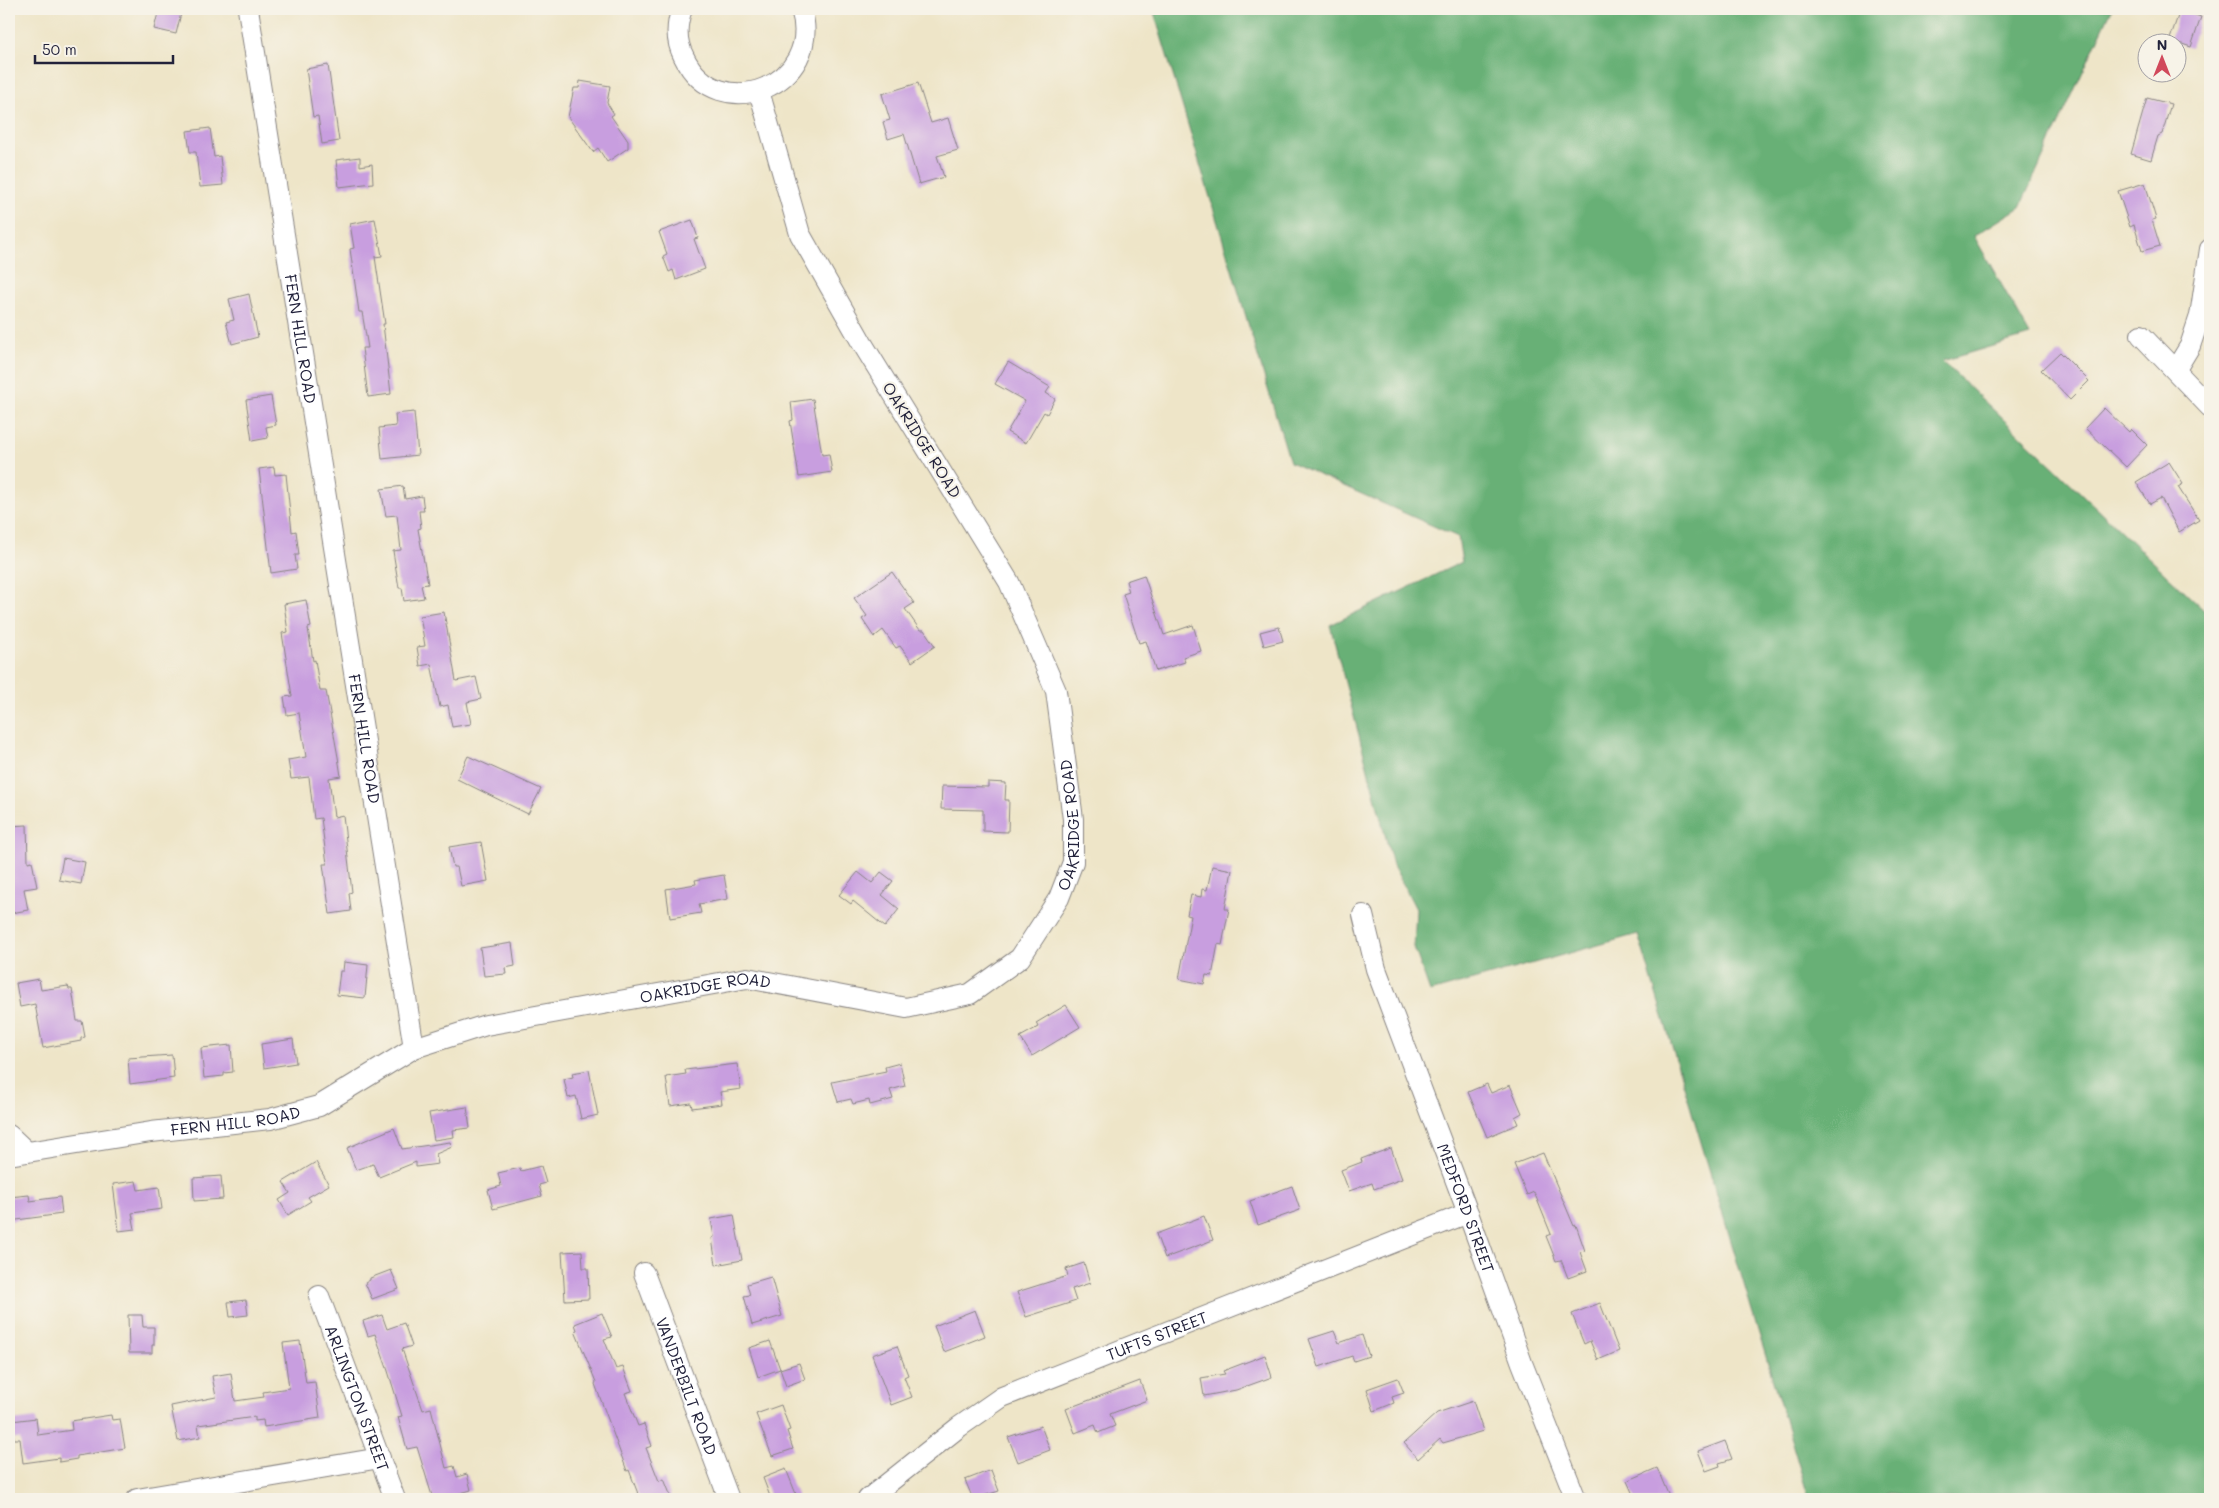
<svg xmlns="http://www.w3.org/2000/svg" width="2219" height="1508" font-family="Mali,sans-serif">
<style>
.forest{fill:#68b076;stroke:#456958}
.building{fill:#c89edf}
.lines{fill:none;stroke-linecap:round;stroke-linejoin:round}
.street-casing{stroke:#888482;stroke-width:22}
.street{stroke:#fff;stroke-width:20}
.labels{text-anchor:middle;stroke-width:4.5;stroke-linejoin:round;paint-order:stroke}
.street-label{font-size:16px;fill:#22223b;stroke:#f7f3e8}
</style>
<rect width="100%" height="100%" fill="#f7f3e8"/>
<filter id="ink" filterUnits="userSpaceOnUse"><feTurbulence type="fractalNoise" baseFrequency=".02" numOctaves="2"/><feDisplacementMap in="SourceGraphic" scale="10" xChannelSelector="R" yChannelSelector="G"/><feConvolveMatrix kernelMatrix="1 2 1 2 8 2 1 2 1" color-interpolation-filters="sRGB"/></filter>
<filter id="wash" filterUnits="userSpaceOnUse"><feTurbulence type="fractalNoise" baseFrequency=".0096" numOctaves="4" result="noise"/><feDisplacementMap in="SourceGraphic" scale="20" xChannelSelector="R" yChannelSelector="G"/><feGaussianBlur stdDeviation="1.12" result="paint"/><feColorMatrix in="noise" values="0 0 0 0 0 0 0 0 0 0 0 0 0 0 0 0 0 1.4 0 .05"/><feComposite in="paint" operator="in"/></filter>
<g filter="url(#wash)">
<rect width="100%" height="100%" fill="#eee5c8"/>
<path class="forest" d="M1153,9h959l-92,198 -46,29 56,99 -88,26 268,255v883h-279l-44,-5 -2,5h-76l-171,-565 -208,58 -16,-45 2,-38 -23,-44 -63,-240 132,-63 -4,-25 -168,-75z"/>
<g id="blocks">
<path class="building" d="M159,9h23l-6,25 -22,-5z
M2180,10l21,7 -10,30 -15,-5h-7z
M328,65l11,76 -17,3 -4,-28 -5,1 -7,-48z
M580,81l30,5 -3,17 7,11 -3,2 17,25v7l-21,14 -9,-14 -5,4 -25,-35 6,-29h5z
M918,83l13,40 17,-5 10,32 -21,6 7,21 -25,7 -15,-50 -16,5 -5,-17 7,-2 -8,-26z
M2147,98l24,6 -9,30 -4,2 -7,24 -20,-6z
M210,128l4,29 6,-1 3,29 -23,2 -4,-35h-6l-3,-21z
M360,157v9l12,-2 1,19 -34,4 -3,-27z
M2145,183l11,36 -4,1 8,26 -18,5 -8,-26 -4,2 -12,-36z
M375,219l7,37 -7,1 10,67h-2l8,70 -23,3 -6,-49h6l-6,-36h-3l-9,-63 4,-1 -4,-24z
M692,220l6,18 -4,1 11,30 -29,11 -3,-10 -4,2 -6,-16 4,-2 -8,-22z
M249,294l9,43 -26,7 -6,-22 8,-2 -5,-21z
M2060,352l29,29 -19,19 -29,-30z
M1008,362l42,25 -4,6 9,6 -8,15 -3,-2 -18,31 -19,-11 18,-31 -30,-17z
M271,396l5,29 -10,2 2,11 -16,3 -6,-41z
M813,399l9,56 7,-1 3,18 -33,5 -9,-56 3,-1 -2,-18z
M2104,408l25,24 2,-3 16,16 -21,22 -41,-39z
M414,412l4,43 -36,4 -3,-31 17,-2 -1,-12z
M2169,462l14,22 -5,3 21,33 -20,12 -18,-34 -11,6 -14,-22z
M274,467l1,8 11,-1 6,58 4,-1 3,24h-4l2,14 -26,4 -12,-104z
M403,486l2,13 17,-3 2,15h-5l2,17 -3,1 10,55 -7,1 3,13 -20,3 -2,-13h-3l-6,-37 8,-1 -4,-35 -11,1 -5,-27z
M892,572l22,31 -9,6 15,21h4l11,16 -23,16 -12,-16 -4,2 -13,-18 -9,7 -12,-18 5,-3 -13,-18z
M1144,575l20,60 29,-10 8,26 -18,6 2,5 -29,9 -10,-30 -7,2 -16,-49 6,-2 -3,-11z
M306,600l5,27 -3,1 5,33 2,-1 5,31h6l12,66 3,19 -12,2 5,39 9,-2 9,77 -3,1 2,18 -21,3 -7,-50h4l-6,-46 -7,1 -5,-42 -18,2 -3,-19 18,-3 -7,-44 -12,2 -3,-18 8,-1 -10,-63 6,-1 -4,-28z
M444,612l12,69 20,-4 5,22 -14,3 4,22 -19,3 -4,-22 -8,2 -9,-43 -11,2 -3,-19 8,-1 -5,-30z
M1279,627l4,14 -19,5 -4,-14z
M468,756l73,33 -13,25 -71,-35z
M988,782l18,1 -1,17h4l-1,32 -25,-1v-21l-42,-1 1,-23 46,1z
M27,825l1,37 4,-1 5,26 -13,2 4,21 -17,3 -2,-15v-72z
M481,842l7,39 -27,5 -4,-19h-4l-4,-20z
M63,858l22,4 -4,22 -22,-4z
M1212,866l20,4 -7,39h4l-7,36 -4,-1 -6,32 -6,-1 -2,9 -25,-5 12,-63 -4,-1 4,-20 10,2 1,-8 5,1z
M858,872l14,11 9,-11 12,9 -11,14 17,14 -14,18 -32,-26 -2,3 -12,-9z
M724,875l4,24 -29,5 2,9 -31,5 -4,-29 30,-5 -1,-4z
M512,943l3,23 -10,2 1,6 -22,2 -4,-28z
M344,962l24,3 -3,33 -28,-3 3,-24h3z
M39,979l2,11 27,-4 1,3h3l5,32h5l3,16 -4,1v3l-38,7 -8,-44 -15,3 -4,-24z
M1066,1005l14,22 -48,29 -12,-19 18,-10 -2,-4z
M293,1039l3,24 -32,5 -3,-24z
M231,1045l2,27 -9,1v3l-20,2 -3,-30z
M172,1055l2,23 -44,6 -2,-26z
M900,1063l5,23 -15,4 3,9 -23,6 -1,-5 -16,4 -2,-5 -13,3 -6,-20 54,-11 -1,-4z
M737,1064l4,25 -21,3 2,12 -30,4 -1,-5 -21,3 -4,-29 20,-3 -1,-4z
M589,1070l9,45 -17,4 -5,-23 -8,2 -4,-19 9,-2 -1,-4z
M1487,1084l4,9 19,-8 12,28 -7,4 3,7 -31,13 -19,-45z
M467,1107l3,21 -17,2 1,7 -20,3 -5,-27z
M394,1128l8,21 48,-7 2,5 -16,7 2,10 -22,3v-5l-37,15 -6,-13 -17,6 -9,-22z
M1391,1148l11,31 -28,10 -2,-6 -23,8 -8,-21 21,-8 -1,-3z
M1543,1153l31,73 2,-1 9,26 -5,1 7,19 -19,7 -7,-18 -5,1 -10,-25 5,-2 -17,-42 -7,3 -13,-31z
M316,1162l13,23 -21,12 3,4 -23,14 -9,-15 11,-7 -7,-11z
M541,1166l5,17 -7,2 3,11 -49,13 -5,-19 13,-4 -3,-13 22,-5 1,3z
M221,1176l2,23 -29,2 -1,-23z
M136,1181l2,9 21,-3 3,22 -30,4 3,16 -16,2 -6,-47z
M1292,1186l8,24 -42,15 -8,-24z
M29,1195l1,6 30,-4 2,17 -53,7v-24z
M734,1215l8,45 -26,5 -4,-27 2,-1 -3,-18z
M1204,1216l9,24 -48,18 -9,-24z
M582,1251l1,17h5l1,31 -24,1 -3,-48z
M1084,1263l6,20 -18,6 4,12 -50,16 -9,-25 51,-16 -2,-7z
M391,1270l8,19 -27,10 -7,-16 5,-3v-2z
M771,1277l11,39 -30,9 -8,-29 6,-1 -3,-11z
M246,1300l2,15 -18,2 -2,-15z
M1600,1303l19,48 -21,9 -8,-19 -6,3 -12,-30z
M975,1310l10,26 -41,16 -10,-26z
M602,1313l10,24 -8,2 12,30 7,-2 9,24 -7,2 13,33 6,-2 8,22 -6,2 13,33 5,-2 8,20h-32l-11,-29 -2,1 -32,-87 1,-2 -21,-51 2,-1 -2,-6z
M128,1315h14l1,12h11v18h-2v8h-23z
M382,1315l5,14 17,-6 8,23 -10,3 21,61 8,-2 15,60 8,-2 3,11 10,-3 4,16 -31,9h-7l-16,-52 -10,2 -9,-32 4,-1 -14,-45 -13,-37 -7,2 -5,-15z
M1334,1331l5,12 23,-8 7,21 -15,5 -2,-5 -33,11 -10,-28z
M300,1341l6,42 9,-1 5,36 -56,9 -1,-7 -8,1v-4l-57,8 2,12 -22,4 -7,-35 45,-9 -4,-21 19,-3 4,28 29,-4 -1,-5 26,-4 -6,-45z
M770,1341l10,28 19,-6 6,16 -19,7 -6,-17 -22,8 -9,-29z
M897,1346l11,29 -4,2 8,20 -21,8 -19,-50z
M1265,1355l7,22 -36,13 -32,6 -3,-18 24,-4 -2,-3z
M1398,1378l6,15 -12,4 2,6 -20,8 -7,-22z
M1140,1381l7,19 -37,14 5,12 -17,7 -3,-8 -20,8 -9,-24z
M1473,1401l10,30 -40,12 -3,-4 -22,20 -14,-16 33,-30z
M781,1405l9,25 -3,1 6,18 -21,7 -16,-42z
M111,1415l1,5 8,-1 5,29 -48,8v3l-18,3v-4l-36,5 -3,-24h-6l-2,-18 24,-3 2,17 34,-5 -1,-9z
M1041,1426l9,24 -32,12 -10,-25z
M1725,1441l7,18 -13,4 1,3 -14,5 -8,-20z
M1657,1468l13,31h-35l-8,-18z
M786,1469l12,30h-27l-8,-21z
M991,1470l8,21 -26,8 -8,-19z"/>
</g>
</g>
<g filter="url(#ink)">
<use href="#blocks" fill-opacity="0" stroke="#888482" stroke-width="1"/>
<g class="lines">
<defs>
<g id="street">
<path id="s1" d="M248,9l166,1039"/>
<path d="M682,9c-6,16 -6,33 2,48 34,71 141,28 117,-48"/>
<path d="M2141,335l69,72"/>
<path d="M2176,369l14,-23 10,-30 10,-67"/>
<path id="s2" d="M1363,915l13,54 92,244 54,150 54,136"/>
<path d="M9,1135l18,17"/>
<path id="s3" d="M9,1155l142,-23 119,-13 49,-13 95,-58 72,-23 261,-47 159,30 64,-14 50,-36 39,-60 14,-36v-43l-17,-128 -47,-109 -147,-239 -62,-109 -41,-143"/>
<path id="s4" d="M644,1273l85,226"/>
<path id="s5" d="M319,1296l76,203"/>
<path d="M137,1499l243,-41"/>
<path id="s6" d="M868,1499l91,-72 43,-30 466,-184"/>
</g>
</defs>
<use href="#street" class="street-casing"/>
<use href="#street" class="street"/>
</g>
</g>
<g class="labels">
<g class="street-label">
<text dy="6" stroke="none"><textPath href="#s1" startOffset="334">FERN HILL ROAD</textPath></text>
<text transform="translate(922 440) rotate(58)" y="6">OAKRIDGE ROAD</text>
<text dy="6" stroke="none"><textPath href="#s1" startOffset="739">FERN HILL ROAD</textPath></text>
<text dy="6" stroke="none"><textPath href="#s3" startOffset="1202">OAKRIDGE ROAD</textPath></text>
<text dy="6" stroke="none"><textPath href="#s3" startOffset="724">OAKRIDGE ROAD</textPath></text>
<text dy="6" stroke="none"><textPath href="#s3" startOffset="229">FERN HILL ROAD</textPath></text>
<text dy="6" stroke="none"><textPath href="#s2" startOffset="311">MEDFORD STREET</textPath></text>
<text dy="6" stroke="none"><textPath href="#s6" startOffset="335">TUFTS STREET</textPath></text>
<text dy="6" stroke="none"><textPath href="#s4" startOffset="121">VANDERBILT ROAD</textPath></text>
<text dy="6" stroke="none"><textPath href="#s5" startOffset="109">ARLINGTON STREET</textPath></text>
</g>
</g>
<rect width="2219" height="1508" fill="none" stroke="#f7f3e8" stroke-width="30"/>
<g transform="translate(2162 58)"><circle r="24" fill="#f7f3e8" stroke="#a29fa3"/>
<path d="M0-4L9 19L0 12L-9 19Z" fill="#d1495b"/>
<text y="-8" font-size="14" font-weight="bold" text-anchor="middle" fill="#22223b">N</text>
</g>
<path d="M35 55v8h138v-8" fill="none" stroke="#22223b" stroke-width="2.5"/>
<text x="42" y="55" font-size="15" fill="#22223b" stroke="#f7f3e8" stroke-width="4" paint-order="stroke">50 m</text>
</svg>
